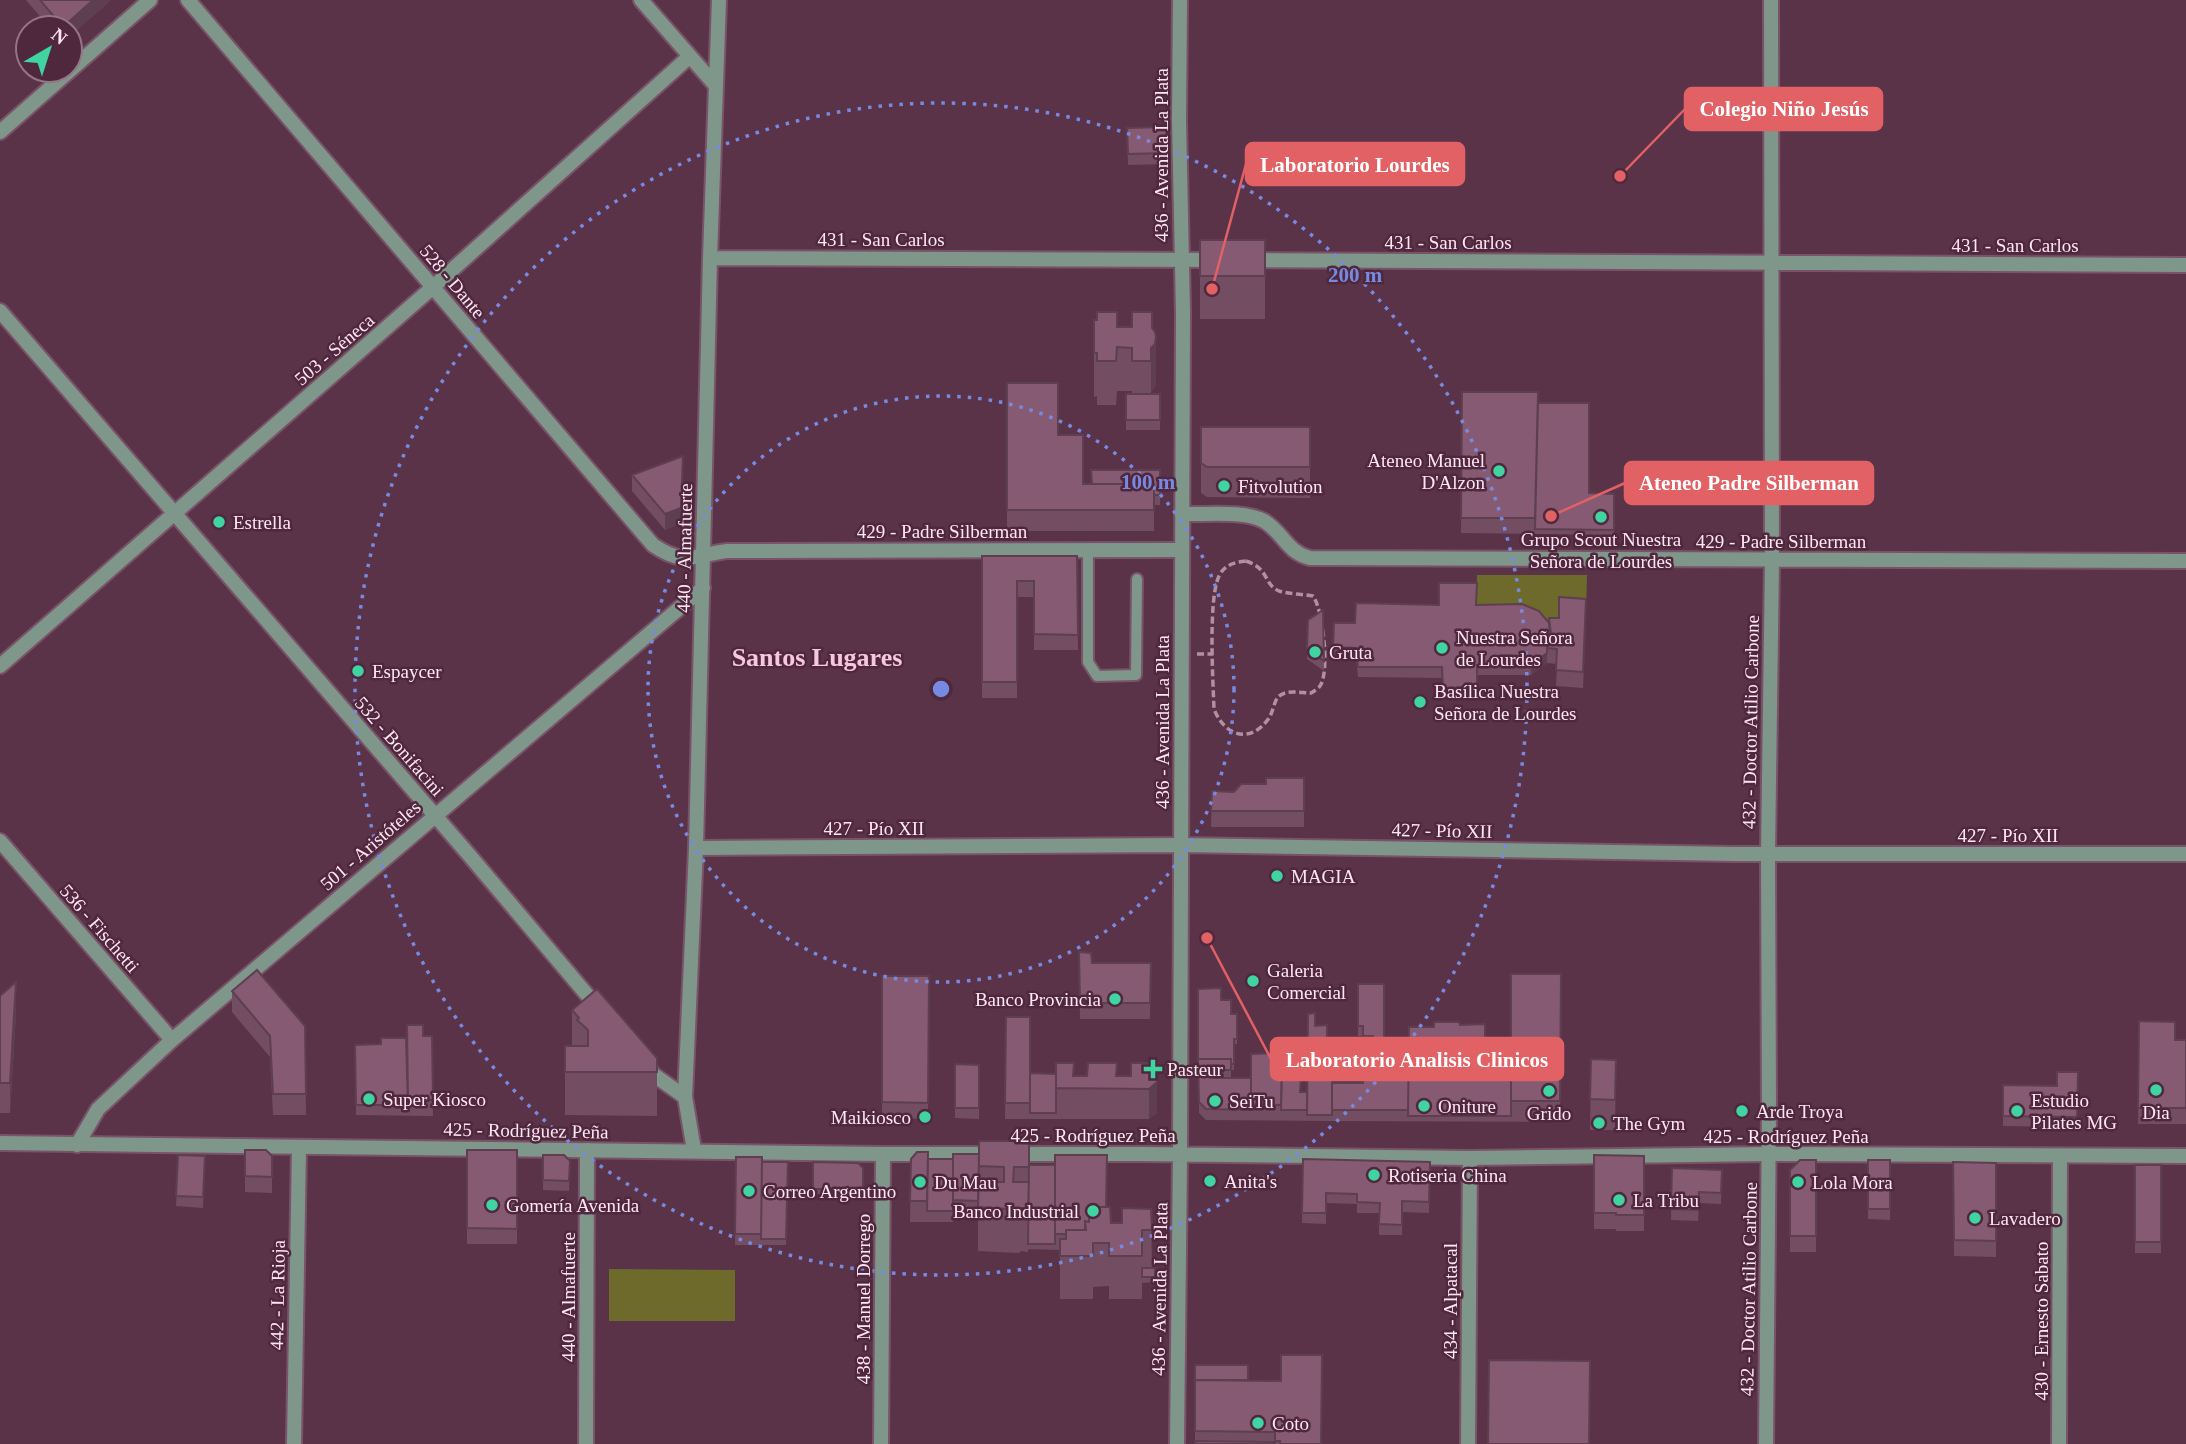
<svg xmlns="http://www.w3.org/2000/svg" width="2186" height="1444" font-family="Georgia,serif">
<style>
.green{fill:#6e6a2b}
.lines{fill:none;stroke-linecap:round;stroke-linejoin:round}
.service-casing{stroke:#795367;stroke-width:14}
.minor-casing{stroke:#795367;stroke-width:18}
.tertiary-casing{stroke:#795367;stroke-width:18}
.path{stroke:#b190a1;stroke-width:3.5;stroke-dasharray:7 3.5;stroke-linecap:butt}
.service{stroke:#7f968b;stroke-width:10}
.minor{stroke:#7f968b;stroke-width:14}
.tertiary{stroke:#7f968b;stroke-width:14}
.wall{fill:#734d62}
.shaded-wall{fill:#5e3f50}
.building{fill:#865a72;stroke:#5e3f50;stroke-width:2}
.ring{fill:none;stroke:#778ae2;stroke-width:3.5;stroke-dasharray:3.5 7}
.poi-dot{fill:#3fd4a2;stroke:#4f283e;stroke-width:2.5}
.labels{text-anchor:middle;stroke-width:5;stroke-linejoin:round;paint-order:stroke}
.street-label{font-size:19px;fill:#ffe5f2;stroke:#4f283e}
.poi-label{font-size:19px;fill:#ffe5f2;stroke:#4f283e;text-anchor:start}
.district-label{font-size:26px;font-weight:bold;fill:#f8c6e0;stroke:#4f283e}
.centre{fill:#778ae2;stroke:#4f283e;stroke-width:3.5}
.ring-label{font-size:21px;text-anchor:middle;font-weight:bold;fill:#778ae2;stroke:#4f283e;stroke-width:5;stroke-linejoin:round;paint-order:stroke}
.leader{fill:none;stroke:#e26165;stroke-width:2.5}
.callout-dot{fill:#e26165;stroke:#4f283e;stroke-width:2.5}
.callout{fill:#e26165;stroke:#e26165;stroke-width:2.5}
.callout-label{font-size:21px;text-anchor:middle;font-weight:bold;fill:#fff}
</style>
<rect width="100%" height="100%" fill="#5b3349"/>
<path class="green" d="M1477,575h110l-1,39 -26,-1 -1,20 -83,-18z
M609,1269l126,1v51h-126z"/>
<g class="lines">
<defs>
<path id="service" d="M1088,550v112l9,14 39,-1 1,-96"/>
<path id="minor" d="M188,0l465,545c32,22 41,10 74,6l454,-1
M641,0l75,86
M0,132l150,-132
M710,258l509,2
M1246,260l940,5
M0,311l470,545 129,153
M1182,514c22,1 62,-4 82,7 19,11 22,31 46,37l876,3
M0,666l433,-379 256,-230
M0,841l172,199
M696,848l485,-3 553,9h452
M646,1065l8,10 31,22
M77,1145l21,-36 74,-69 531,-452
M694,1150l-9,-53 11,-249 14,-590 9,-258
M294,1444l5,-297
M586,1444l1,-294
M881,1444l2,-290
M1468,1444l2,-286
M1766,1444l3,-334 -1,-256 4,-294 -1,-560
M2059,1444l1,-288"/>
<path id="tertiary" d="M0,1143l883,11h259l328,4 299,-4 417,2
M1177,1444l3,-290 3,-842 -4,-192 1,-120"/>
</defs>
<use href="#service" class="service-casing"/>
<use href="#minor" class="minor-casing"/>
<use href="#tertiary" class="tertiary-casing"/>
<path class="path" d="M1246,561c24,8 17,23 33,30 10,3 23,3 34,5 10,13 17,76 7,90 -2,3 -6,5 -9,7 -10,0 -25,-4 -33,4 -4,5 -5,15 -9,21 -18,26 -44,19 -55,-9 -1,-28 -6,-110 5,-133 5,-11 16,-14 27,-15z
M1197,654h16"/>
<use href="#service" class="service"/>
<use href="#minor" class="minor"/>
<use href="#tertiary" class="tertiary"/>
</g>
<path class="wall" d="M26,0h85l-41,36v-8h-20z
M1166,127l1,37 -39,1 -1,-37z
M1200,240h65v79h-65z
M1117,327l35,1 4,53 -1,6 -4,4v3h9v36h-34v-36h6v-3h-15l-1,14h-19v-9l-3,1v-44z
M1007,383l51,52 25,49h8l69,-14v35h-6v26h-147z
M1462,392l76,11 51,90 25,1v41l-153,-2z
M1201,427h109v71l-103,-1 -6,-4z
M683,472l-2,51 -16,7 -33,-39v-16z
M982,556h95l1,94h-44v-53h-17v101h-35z
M1439,605h38l72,18v-5l37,-4 -3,74 -27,-2 1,-22 -10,-1 -16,12h-54v22l-34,1 -1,-20 -84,-1 -2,-19 -23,-1 1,-34h21z
M1323,610l1,61 -17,-12 1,-39z
M1304,778v49h-93l1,-36 22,1 32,-8z
M1079,952l13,11h59l-1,56h-70z
M1561,974l-1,148 -228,-1v-7v7l-126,-1 -7,-7 -1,-124 23,11 10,14h6v30h-3v26h-3v8h20l31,-4 18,18h7l8,-66 17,79 31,-22v-47h-5v-52l26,67h25l25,-24 26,-2 25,13h26z
M882,976h47l-1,143 -46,-1z
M232,991l73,35 1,89h-33l-3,-58 -38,-45z
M0,996l16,17 -6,100h-10z
M572,1010l85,48v58l-92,-1v-69h7z
M1006,1017l24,56 44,3h57l26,-13v50l-8,6h-144z
M2139,1021l36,19h11v84h-48z
M432,1036l1,80 -77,-1 -1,-70 26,-1 25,-6z
M1591,1059l25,1 -1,70h-25z
M955,1064l24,1v54l-24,-1z
M2057,1072h21l-1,55 -74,-1v-41l54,1z
M1029,1141v35l77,31 5,16h11l29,-14 1,59h3v14l-13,1v-6v22h-33v-13l-16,1v12h-33v-49l-32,-1 1,-20 -1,23 -8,-1v2l-42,-2v-34l-25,-1v-62h26z
M245,1150l27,6v37l-27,-1z
M467,1150h50v94h-50z
M178,1155l27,1 -2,52 -27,-2z
M543,1155l27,6 -1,30 -26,-1z
M1594,1155l50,1v75h-28v-2h-22z
M736,1157l26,5h26l-2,83h-51z
M911,1159h42v63h-43z
M1303,1159l127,3 -1,51 -27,-1v23h-23v-22h-22v-9l-31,-1v21l-24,-1z
M1816,1160v92h-26v-82z
M1868,1160h22v60l-22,-1z
M813,1162l50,6v27l-50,-1z
M1953,1162l43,1v94l-42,-1z
M2135,1165h26v88h-26z
M1672,1168l50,2 -1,34 -22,-1 -1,18 -27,-1z
M1195,1365l53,15 73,64h-126z"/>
<path class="shaded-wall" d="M93,0h18l-41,36v-8h-7v-1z
M1156,337v44l-1,6 -4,4v-43z
M683,456l-2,67 -16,7v-16z
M1547,653v10l-16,12v-10z
M16,982v31l-6,100v-30z
M1157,1063v50l-8,6v-30z"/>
<path class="building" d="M40,0h53l-30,27z
M1166,127l1,26 -39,1 -1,-26z
M1200,240h65v36h-65z
M1097,312h20v15h15v-15h20v16l3,4 1,5 -1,7 -4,4v13h-19v-13l-15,-1 -1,14h-19v-8h-3v-33h3z
M1007,383h51v52h25v49h71v26h-147z
M1462,392h76l-3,126h-74z
M1126,394h34v26h-34z
M1538,403h51v90l25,1v36l-79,-1z
M1201,427h109v40h-103l-6,-4z
M683,456l-2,52 -16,6 -33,-39z
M1091,470h69v25h-6v-11h-62z
M982,556h95l1,79 -44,-1v-53h-17v101h-35z
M1439,583h38l-1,22 46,-1 17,7 10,12 1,12 -3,13v5l-16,12h-54v22l-34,1 -1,-21h-84l-2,-19 -23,-1 1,-24h21l1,-20 83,2z
M1559,597l27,2 -3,73 -27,-2 1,-21 -10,-1 4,-14 -2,-16h10z
M1323,610l1,51 -17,-12 1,-29z
M1266,778h38v33h-93l1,-20 22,1 7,-8h25z
M1079,952l12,1 1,10h59l-1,40h-70z
M257,970l48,56 1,68h-33l-3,-58 -38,-45z
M1511,974h50l-1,127h-49z
M882,976h47l-1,127 -46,-1z
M16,982l-6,101h-10v-87z
M1358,984h26v67h25l-1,59h-76v-27h31v-39h10v-8h-10v-10h-5z
M1221,988v12h10v14h6v25h-3v25h-3v-5h-33v-70z
M597,989l60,69v14h-92v-26h23v-16l-11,-10 2,-2 -7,-8z
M1315,1013v13l12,-1v55h5v35h-25l1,-101z
M1006,1017h24v86h-25z
M2139,1021l36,1v18h11v68h-48z
M1434,1022h25l1,3 25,-1v14h26v78h-103l1,-89h25z
M407,1025h16v11h9l1,64h-25z
M381,1038h25l2,67h-52l-1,-60 26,-1z
M1282,1053l-1,52 -30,-1v-50z
M1198,1059h33v11h-8v8h28v32l-45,-1 -7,-7z
M1591,1059l25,1 -1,40 -25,-1z
M1056,1063h18l-1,13h14l1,-13h29l-1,13h15v-13h26v19l-8,7 -93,-1z
M955,1064l24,1v43h-24z
M2057,1072h21l-1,45 -74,-1v-31l54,1z
M1030,1073l26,1v39h-26z
M1282,1074l19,2 -1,16h7v18h-26z
M979,1141h50v26h-15l-1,15h16l-1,26h-9l1,2 -42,-3 1,-25h25v-15l-25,-1z
M245,1150h21l6,6v21l-27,-1z
M467,1150h50v79l-50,-1z
M917,1152h11l-1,49h-17l1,-42z
M953,1154h26l-1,47 -25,-1z
M178,1155l27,1 -2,41 -27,-1z
M543,1155h21l6,6 -1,20 -26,-1z
M1055,1155h52l-1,52h-17v15l-4,-1v9h-19v4h-11z
M1594,1155l50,1v59h-28v-2h-22z
M736,1157h26l-1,77h-26z
M928,1159h25v52h-26z
M1303,1159l127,3 -1,40 -27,-1v24l-23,-1 1,-21 -23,-1v-8l-31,-1v20h-24z
M1800,1160h16v76h-26v-66z
M1868,1160h22v49h-22z
M762,1162h26l-2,77h-25z
M813,1162l45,1 5,5v21h-50z
M1953,1162l43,1v78l-42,-1z
M1029,1165h26v79h-27z
M2135,1165h26v77h-26z
M1672,1168l50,2 -1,23 -22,-1 -1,18 -27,-1z
M1089,1207h21l1,16h11v-15l29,1 1,21h-10v26h-33v-13h-16v13h-33v-17h6v-9h20l-1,-9 4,1z
M1142,1268h13v9h-13z
M1281,1355h41l-1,89h-41v-3h-5v-9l-80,-1v-51l86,1z
M1489,1360l101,1 -1,83h-101z
M1195,1365h53v15h-53z
M1195,1441l80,1v2h-80z"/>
<g class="ring">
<circle cx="941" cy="689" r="293"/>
<circle cx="941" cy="689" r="586"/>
</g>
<g class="poi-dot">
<circle cx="1499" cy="471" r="7"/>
<circle cx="1224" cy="486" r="7"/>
<circle cx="1601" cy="517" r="7"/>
<circle cx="219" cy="522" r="7"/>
<circle cx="1442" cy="648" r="7"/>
<circle cx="1315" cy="652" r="7"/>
<circle cx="358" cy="671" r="7"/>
<circle cx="1420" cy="702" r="7"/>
<circle cx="1277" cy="876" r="7"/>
<circle cx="1253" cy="981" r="7"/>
<circle cx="1115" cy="999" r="7"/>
<path d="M1149.5 1058.5h7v7h7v7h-7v7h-7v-7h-7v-7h7z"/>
<circle cx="2156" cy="1090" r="7"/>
<circle cx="1549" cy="1091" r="7"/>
<circle cx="369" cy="1099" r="7"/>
<circle cx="1215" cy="1101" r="7"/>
<circle cx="1424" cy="1106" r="7"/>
<circle cx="1742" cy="1111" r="7"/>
<circle cx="2017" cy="1111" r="7"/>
<circle cx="925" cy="1117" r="7"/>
<circle cx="1599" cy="1123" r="7"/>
<circle cx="1374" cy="1175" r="7"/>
<circle cx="1210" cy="1181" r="7"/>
<circle cx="920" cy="1182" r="7"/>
<circle cx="1798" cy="1182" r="7"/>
<circle cx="749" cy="1191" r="7"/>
<circle cx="1619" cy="1200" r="7"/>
<circle cx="492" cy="1205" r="7"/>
<circle cx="1093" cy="1211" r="7"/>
<circle cx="1975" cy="1218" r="7"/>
<circle cx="1258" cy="1423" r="7"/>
</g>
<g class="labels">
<g class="street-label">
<text transform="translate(1161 155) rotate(-90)" y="7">436 - Avenida La Plata</text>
<text x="881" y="246">431 - San Carlos</text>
<text x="1448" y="249">431 - San Carlos</text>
<text x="2015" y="252">431 - San Carlos</text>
<text transform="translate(453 281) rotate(50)" y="7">528 - Dante</text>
<text transform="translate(334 349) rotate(-41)" y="7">503 - Séneca</text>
<text x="942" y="538">429 - Padre Silberman</text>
<text x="1781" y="548">429 - Padre Silberman</text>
<text transform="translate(684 548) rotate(-89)" y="7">440 - Almafuerte</text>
<text transform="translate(1162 722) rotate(-90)" y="7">436 - Avenida La Plata</text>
<text transform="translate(1750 722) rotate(-89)" y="7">432 - Doctor Atilio Carbone</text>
<text transform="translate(400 746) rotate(49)" y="7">532 - Bonifacini</text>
<text x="874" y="835">427 - Pío XII</text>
<text transform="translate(1442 830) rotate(1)" y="7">427 - Pío XII</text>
<text x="2008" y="842">427 - Pío XII</text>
<text transform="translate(370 845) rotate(-41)" y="7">501 - Aristóteles</text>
<text transform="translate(100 928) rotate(49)" y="7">536 - Fischetti</text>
<text transform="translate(526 1130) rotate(1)" y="7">425 - Rodríguez Peña</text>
<text x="1093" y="1142">425 - Rodríguez Peña</text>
<text x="1786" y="1143">425 - Rodríguez Peña</text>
<text transform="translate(1159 1289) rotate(-89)" y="7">436 - Avenida La Plata</text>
<text transform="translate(1748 1289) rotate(-89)" y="7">432 - Doctor Atilio Carbone</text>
<text transform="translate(277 1295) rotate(-89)" y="7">442 - La Rioja</text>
<text transform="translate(568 1297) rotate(-90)" y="7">440 - Almafuerte</text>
<text transform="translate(863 1299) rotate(-90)" y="7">438 - Manuel Dorrego</text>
<text transform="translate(1450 1301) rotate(-90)" y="7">434 - Alpatacal</text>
<text transform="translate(2041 1321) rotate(-90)" y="7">430 - Ernesto Sabato</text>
</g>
<g class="poi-label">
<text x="1485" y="467" text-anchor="end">Ateneo Manuel<tspan x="1485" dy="22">D'Alzon</tspan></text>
<text x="1238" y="493">Fitvolution</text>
<text x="233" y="529">Estrella</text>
<text x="1601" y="546" text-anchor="middle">Grupo Scout Nuestra<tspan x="1601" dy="22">Señora de Lourdes</tspan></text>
<text x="1456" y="644">Nuestra Señora<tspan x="1456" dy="22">de Lourdes</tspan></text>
<text x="1329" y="659">Gruta</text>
<text x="372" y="678">Espaycer</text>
<text x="1434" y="698">Basílica Nuestra<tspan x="1434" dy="22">Señora de Lourdes</tspan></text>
<text x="1291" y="883">MAGIA</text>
<text x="1267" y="977">Galeria<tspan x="1267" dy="22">Comercial</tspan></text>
<text x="1101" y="1006" text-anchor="end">Banco Provincia</text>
<text x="1167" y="1076">Pasteur</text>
<text x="383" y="1106">Super Kiosco</text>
<text x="2031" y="1107">Estudio<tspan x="2031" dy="22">Pilates MG</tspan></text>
<text x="1229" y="1108">SeiTu</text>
<text x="1438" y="1113">Oniture</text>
<text x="1756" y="1118">Arde Troya</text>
<text x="2156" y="1119" text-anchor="middle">Dia</text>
<text x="1549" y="1120" text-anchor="middle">Grido</text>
<text x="911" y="1124" text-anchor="end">Maikiosco</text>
<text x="1613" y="1130">The Gym</text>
<text x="1388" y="1182">Rotiseria China</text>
<text x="1224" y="1188">Anita's</text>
<text x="934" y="1189">Du Mau</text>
<text x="1812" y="1189">Lola Mora</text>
<text x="763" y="1198">Correo Argentino</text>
<text x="1633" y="1207">La Tribu</text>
<text x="506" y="1212">Gomería Avenida</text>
<text x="1079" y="1218" text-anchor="end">Banco Industrial</text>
<text x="1989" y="1225">Lavadero</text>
<text x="1272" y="1430">Coto</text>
</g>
<g class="district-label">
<text x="817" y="666">Santos Lugares</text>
</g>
</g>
<circle cx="941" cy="689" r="10" class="centre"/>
<g class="ring-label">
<text x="1355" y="282">200 m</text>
<text x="1148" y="489">100 m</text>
</g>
<path class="leader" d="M1620 176L1685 109M1212 289L1246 164M1551 516L1625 483M1207 938L1271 1059"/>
<g class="callout-dot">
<circle cx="1620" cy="176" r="7"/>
<circle cx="1212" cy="289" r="7"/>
<circle cx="1551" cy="516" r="7"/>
<circle cx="1207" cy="938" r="7"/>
</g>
<g class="callout">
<rect x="1685" y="88" width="197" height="42" rx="7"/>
<rect x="1246" y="143" width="218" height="42" rx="7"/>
<rect x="1625" y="462" width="248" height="42" rx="7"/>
<rect x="1271" y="1038" width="292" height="42" rx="7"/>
</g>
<g class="callout-label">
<text x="1784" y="116">Colegio Niño Jesús</text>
<text x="1355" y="172">Laboratorio Lourdes</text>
<text x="1749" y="490">Ateneo Padre Silberman</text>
<text x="1417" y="1067">Laboratorio Analisis Clinicos</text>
</g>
<g transform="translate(49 49) rotate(39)"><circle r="33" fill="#4f283e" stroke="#957486" stroke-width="2"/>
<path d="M0-5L12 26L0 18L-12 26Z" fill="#3fd4a2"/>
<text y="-10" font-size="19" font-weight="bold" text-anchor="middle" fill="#ffe5f2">N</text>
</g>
</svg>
